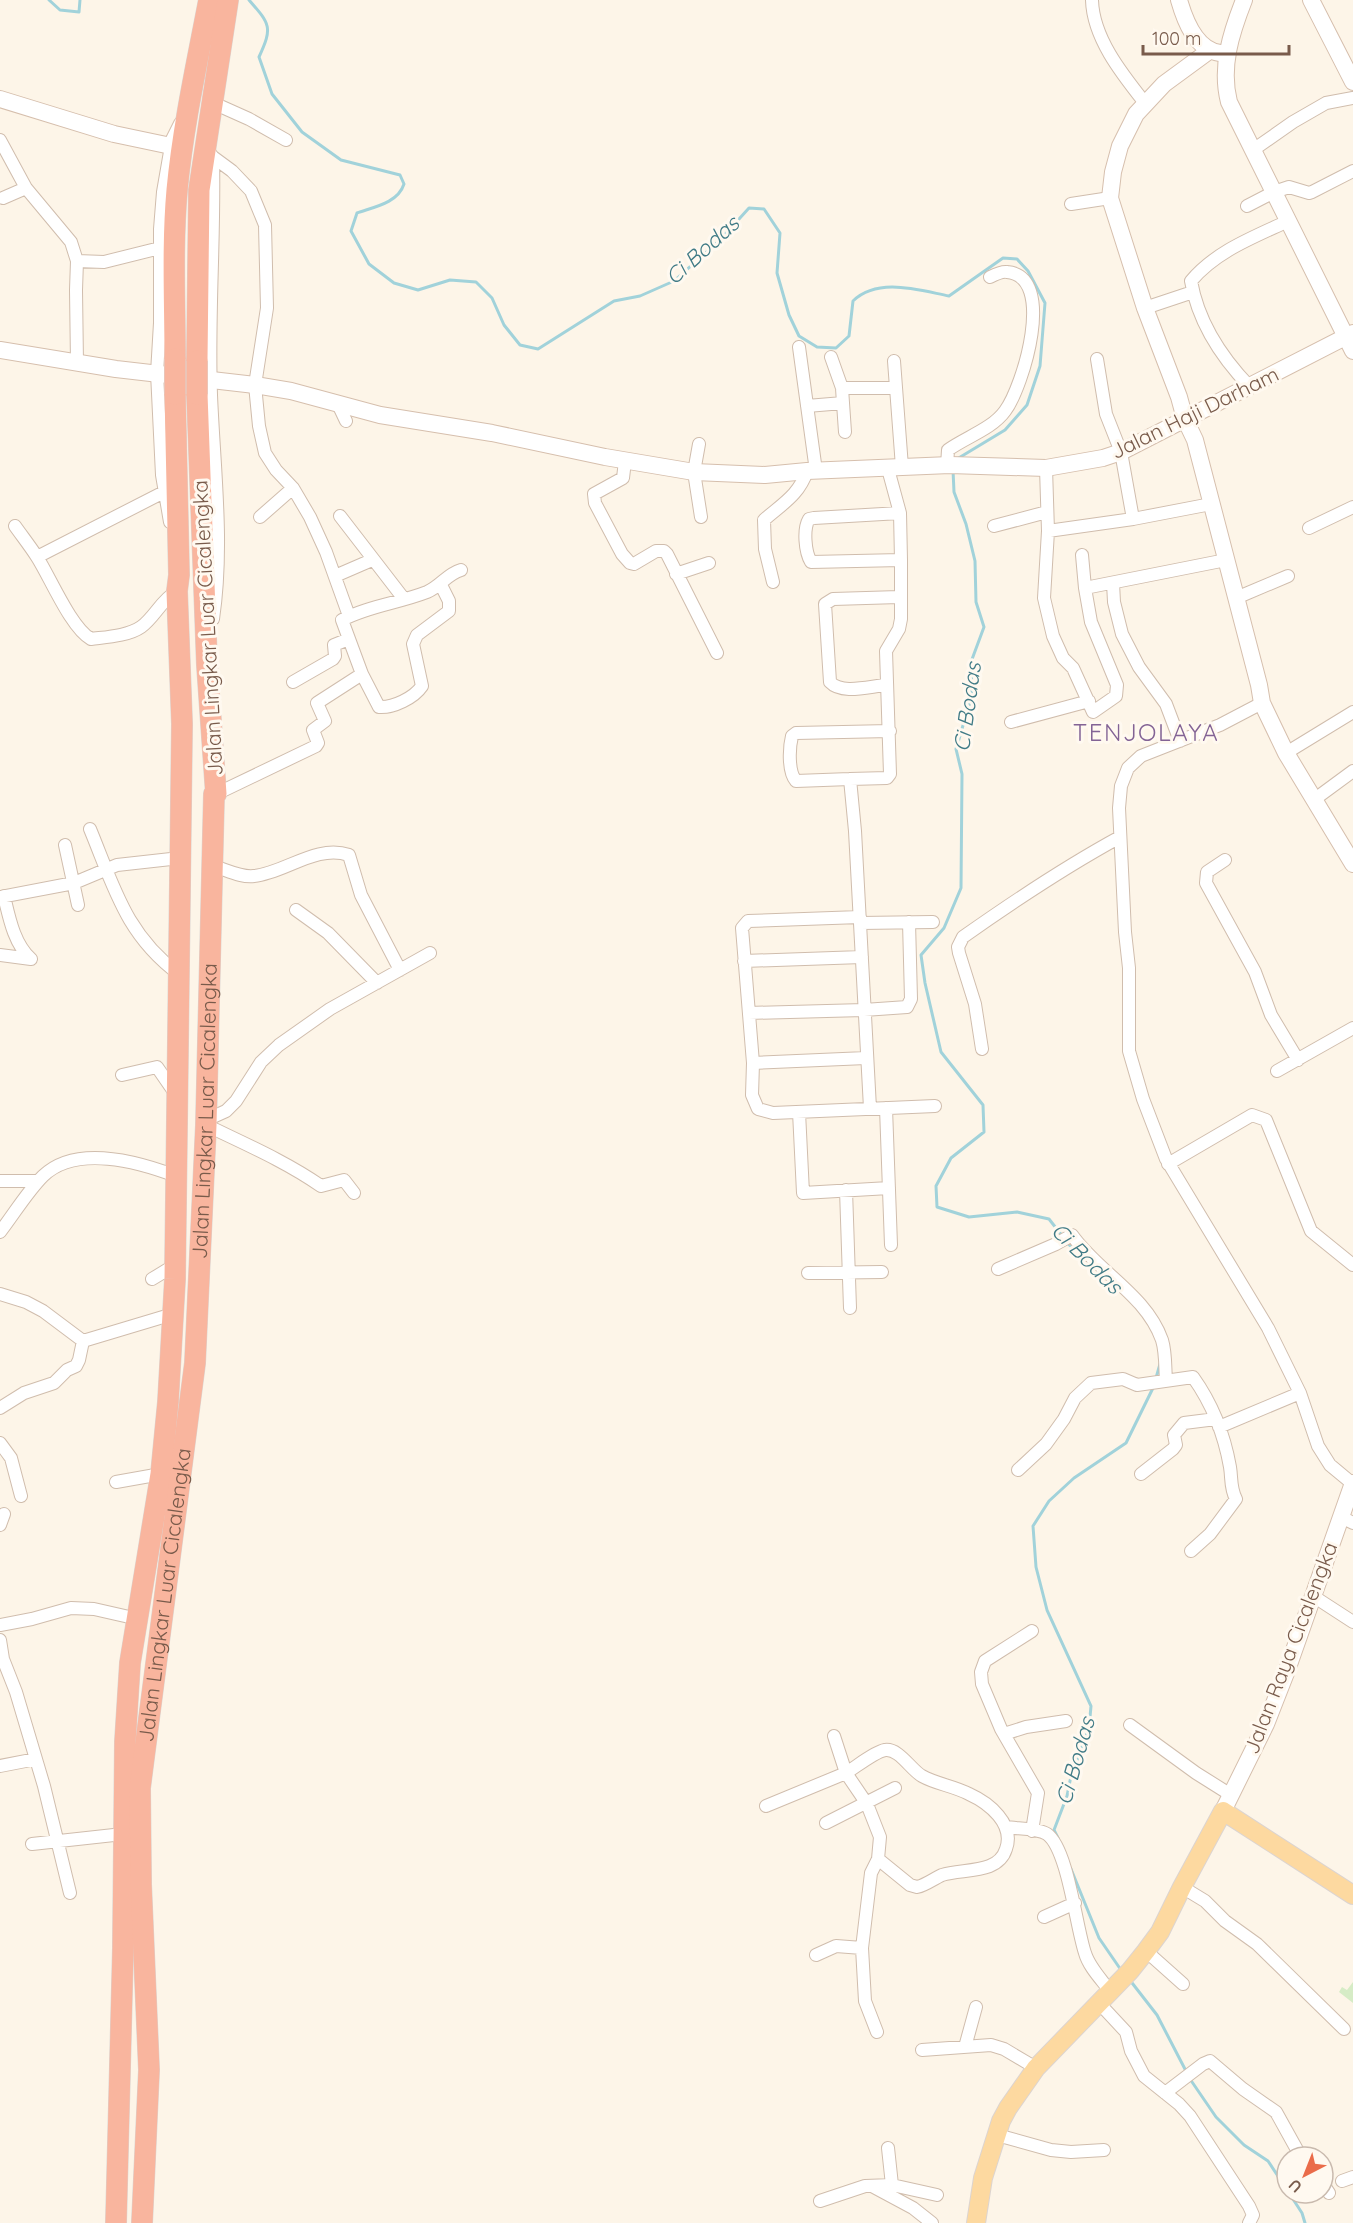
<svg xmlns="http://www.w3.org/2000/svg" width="1353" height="2223" font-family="Quicksand,sans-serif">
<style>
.green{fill:#d6ecc6}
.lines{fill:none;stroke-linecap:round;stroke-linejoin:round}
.stream{stroke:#a1d2da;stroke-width:3}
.street-casing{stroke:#d0bdad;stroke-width:14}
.secondary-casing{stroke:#d6bfad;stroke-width:18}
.primary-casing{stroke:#dcd4d0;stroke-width:20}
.highway-casing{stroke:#dcd4d0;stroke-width:22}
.street{stroke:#fff;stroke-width:12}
.secondary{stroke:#fff;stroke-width:16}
.primary{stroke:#fdd9a0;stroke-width:18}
.highway{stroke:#f9b59e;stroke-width:21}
.highway-bridge-casing{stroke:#dcd4d0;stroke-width:22;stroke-linecap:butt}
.highway-bridge{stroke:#f9b59e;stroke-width:21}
.labels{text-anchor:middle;stroke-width:6;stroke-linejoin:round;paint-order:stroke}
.street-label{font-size:21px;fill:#795b4b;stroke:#fff9f0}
.water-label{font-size:22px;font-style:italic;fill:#407b86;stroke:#fff9f0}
.quarter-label{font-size:24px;letter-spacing:1.5px;fill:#836395;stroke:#fff9f0}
</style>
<rect width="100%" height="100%" fill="#fdf5e8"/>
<path class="green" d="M1353,1982v21l-14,-11 3,-5 5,3z"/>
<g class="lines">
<path class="stream" d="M49,0l11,10 19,2 1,-12
M249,0c21,24 24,27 10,57l13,37 30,38 39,28 59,15 4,9c-6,19 -30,23 -47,29l-6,18 18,33 25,19 24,7 32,-10 26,2 16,16 12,27 16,20 18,4 76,-48 26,-5 34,-15 46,-41 29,-32 15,1 16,24 -3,40 12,42 10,21 18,11 19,1 13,-12 4,-35c25,-24 65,-11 96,-5l54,-38 14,1 11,12 17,32 -5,63 -13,39 -22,25 -48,29
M953,470l1,22 12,32 9,37 1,41 8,25 -13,35 1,33 -16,54 6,25 -1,114 -17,40 -23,27 4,28 16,69 42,53 1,27 -33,26 -15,28 1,21 32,10 48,-5 32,7 14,18
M1067,1243l17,15
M1156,1378l4,-14
M1058,1838l-4,-8 13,-34 4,-20 18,-48 2,-22 -44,-96 -11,-43 -3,-41 16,-25 25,-23 52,-35 27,-55
M1071,1869l28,69 22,32
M1129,1979l28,36 30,58
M1190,2079l26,38 28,28 24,16 19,29
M1289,2193l13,20 3,10"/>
<defs>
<path id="street" d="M1092,0c1,38 30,74 53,103
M211,102l38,17 37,21
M0,140l26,48 45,54 6,19 -1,29 1,73
M1253,150l40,-28 33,-19 27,-5
M209,152l4,5c2,79 -5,158 -2,238 3,74 13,150 2,224
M213,157l19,14 19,20 14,34 2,83 -12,77 4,41 6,27 11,17 17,18 17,29 16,35 23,64
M3,198l23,-10
M1071,204l39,-6
M1247,206l27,-14 15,-5 20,6 3,-1 41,-21
M77,261l27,1 56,-14
M1145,308l48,-16
M799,347l17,124
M1097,359l9,55 15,38 12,67
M894,361l8,106
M1250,387c-28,-29 -52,-66 -59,-106 25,-30 63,-44 97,-60
M842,388h54
M337,402l9,19
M843,403l2,29
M807,406l36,-3 -1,-15 -11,-31
M699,444l-5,28 7,45
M625,461l-2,17 -29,16 1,9 27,51 8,9 4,1 22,-13h8l3,3 50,99
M947,466l1,-16c18,-13 44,-21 57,-39 18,-24 52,-135 2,-139 -5,-1 -13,3 -17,5
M1046,468l2,63 -4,67 9,38 10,22 10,10 20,44 23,-16 1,-11 -26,-63 -6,-34 -3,-33
M900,513l-86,5 -5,1c-6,10 -4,33 2,43l90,-2
M340,516l64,83
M260,517l33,-29
M170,522l-8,-47 -5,-102 3,-50v-94l3,-37 8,-46
M15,526c7,10 15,20 22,31 13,20 34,71 54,82 15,-2 37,-3 50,-12 14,-10 20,-27 36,-36
M994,526l53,-14
M1309,528l44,-21
M1048,531l85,-12 78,-15
M37,557l127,-65
M676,574l33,-11
M335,576l37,-16
M773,582l-8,-33 -1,-29c18,-16 35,-25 43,-49
M1113,583l1,19 8,32 17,33 27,37 14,37
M441,585l8,16v10l-32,24 -4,9 9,42c-8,12 -29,22 -43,21l-17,-33 -20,-54c26,-14 57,-17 85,-28 14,-6 20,-18 34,-22
M1085,588l141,-28
M1236,598l52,-22
M293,682l40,-23 2,-3 -1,-11 15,-6
M887,685c-17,1 -45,10 -57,-3l-5,-78 8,-5 66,-2
M1262,703l-42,22 -79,31 -13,12 -7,18 -2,22 6,124 4,36v83l14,48 23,60 102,169 32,65 18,53 12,19 23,19
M1011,722l78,-21
M1286,753l67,-41
M850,779l-54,2c-8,-9 -7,-33 -4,-45l4,-3 94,-2
M216,794l100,-48 2,-3 -5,-13 12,-9 -8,-18 45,-29
M1315,799l38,-28
M90,829c24,58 36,106 89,145
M65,845l13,60
M1225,860l-18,12 -1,11 49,89 16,43 27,45
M213,866c12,3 28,12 41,10 31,-3 62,-32 95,-21l12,40 39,75
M4,896c5,21 10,48 27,63
M0,897l74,-14 43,-18 63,-7
M296,910l32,23 49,50
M860,917l-112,4 -6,7 11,135 -1,32 6,14 15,4 162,-7
M860,923l73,-1
M0,955l31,4
M744,961l118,-4
M749,1013l115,-3 43,-3 4,-8 -2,-77
M982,1049l-7,-45 -16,-51 -1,-6 5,-10c51,-36 102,-70 157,-100
M753,1063l113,-5
M1277,1071l76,-43
M122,1075l35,-8 20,29
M870,1108l-15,-277 -5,-52 37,-1 3,-4 -4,-123 13,-22 2,-10v-59l-1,-47 -12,-44
M886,1108l5,137
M799,1112l4,81 86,-5
M206,1120l20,-9 10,-10 25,-39 18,-17 51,-36 100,-56
M206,1125c39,19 79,36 115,61l23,-6 10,13
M1168,1164l84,-49 14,5 45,111 42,34
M0,1181h38
M846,1190l4,118
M0,1232c14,-18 27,-40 43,-56 33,-32 96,-14 133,0
M998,1269l58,-25 16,-9c26,37 74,60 90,105 4,13 3,28 4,41
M808,1273l74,-1
M152,1279l23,-14
M0,1294l26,8 17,9 40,30
M83,1341l90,-27
M0,1408l24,-15 30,-10 13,-13 9,-4 3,-6 4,-19
M1219,1427l81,-34
M0,1443l11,15 10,38
M1018,1470l28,-26 18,-25 11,-21 16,-15 32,-4 14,6 56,-8c20,28 31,56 37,90 2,12 0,21 6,32l-26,35 -19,17
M1141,1474l32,-25 3,-4 -2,-10 10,-12 32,-4
M116,1482l45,-8
M1341,1517l12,6
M0,1525l4,-11
M1313,1596l40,26
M0,1625l32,-6 39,-11 23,1 44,10
M0,1640l3,19 13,33 28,94 26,107
M1130,1725l66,48 35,22
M1004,1734l22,-7 40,-6
M834,1736l12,37c10,-6 28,-21 39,-23 14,-2 26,20 37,26 14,8 32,10 47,18 20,9 46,30 37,55 -8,26 -44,19 -64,26 -9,4 -16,10 -25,12l-7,-2 -32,-26
M0,1766l36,-7
M766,1806l80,-33 21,31 13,33 -2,22 -7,14 -9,75 3,53 12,31
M826,1823l69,-35
M1006,1827c11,2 31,1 41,7 21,15 29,93 38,119 4,14 16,26 25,38
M1032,1831l6,-38 -37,-64 -19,-45 -1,-12 4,-11 47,-30
M32,1844l91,-10
M1182,1887l23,14 20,20 32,23 87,85
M1044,1917l31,-14
M1146,1951l37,33
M816,1955l20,-9 26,2
M1099,2003l27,29 5,19 13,25 35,28 11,12 59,90 4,9 -4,8
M965,2047l11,-40
M922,2050l69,-5 13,4 32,19
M1165,2093l38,-29 7,-3 33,28 33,23 25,45
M997,2135l54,15 20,2 33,-2
M888,2148l4,37
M1342,2181l11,-4
M1323,2184l6,9
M872,2186l41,22 19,15
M820,2201l45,-15 27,-1 45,10"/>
<path id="secondary" d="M1179,0c6,21 17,50 41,53
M1244,0c-13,33 -24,67 -15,102l124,249
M1311,0l42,82
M1209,51l-45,33 -28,30 -16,32 -7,26 -3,26 35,110 34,89 6,22 10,21 64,245 3,18 24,50 67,111
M0,99l114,35 57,12 11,-22
M0,350l116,19 139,16 36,6 89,24 112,18 113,24 89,15 71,3 42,-4 143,-6 96,3 57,-10 18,-6 232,-119
M1223,1811l43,-87 20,-51 67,-190"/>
<path id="primary" d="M976,2223l7,-45 18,-57 7,-13 28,-40 94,-97 16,-20 14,-19 22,-45 41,-76 130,84"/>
<g id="highway">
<path d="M175,359c0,-56 -3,-113 2,-169 6,-64 20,-127 32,-190"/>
<path d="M197,361l2,-171 29,-190"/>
<path d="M116,2223l7,-275 2,-206 5,-79 31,-189 7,-72 7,-123 7,-555 -5,-133 2,-16 -4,-181"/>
<path id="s1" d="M142,2223l7,-153 -8,-186 -1,-96 55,-425 11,-238 8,-331h2l-9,-129 -10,-271"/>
</g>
</defs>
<use href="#street" class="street-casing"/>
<use href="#secondary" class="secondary-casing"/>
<use href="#primary" class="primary-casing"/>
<use href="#highway" class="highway-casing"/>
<use href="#street" class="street"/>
<use href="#secondary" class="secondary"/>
<use href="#primary" class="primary"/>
<use href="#highway" class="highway"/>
<defs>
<path id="highway-bridge" d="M197,361v33
M175,394v-35"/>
</defs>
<use href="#highway-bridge" class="highway-bridge-casing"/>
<use href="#highway-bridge" class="highway-bridge"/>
</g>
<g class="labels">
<g class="street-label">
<text transform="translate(1195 413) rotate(-26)" y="7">Jalan Haji Darham</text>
<text transform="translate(208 628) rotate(-93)" y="7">Jalan Lingkar Luar Cicalengka</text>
<text dy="7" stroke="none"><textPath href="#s1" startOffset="1116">Jalan Lingkar Luar Cicalengka</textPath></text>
<text dy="7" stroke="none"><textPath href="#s1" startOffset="630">Jalan Lingkar Luar Cicalengka</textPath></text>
<text transform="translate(1291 1648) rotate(-69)" y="7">Jalan Raya Cicalengka</text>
</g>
<g class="water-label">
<text transform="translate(702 250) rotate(-42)" y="8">Ci Bodas</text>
<text transform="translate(967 707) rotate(-82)" y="8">Ci Bodas</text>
<text transform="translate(1087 1258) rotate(45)" y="8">Ci Bodas</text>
<text transform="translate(1075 1761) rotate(-74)" y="8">Ci Bodas</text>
</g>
<g class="quarter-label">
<text x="1146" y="741">TENJOLAYA</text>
</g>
</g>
<g transform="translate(1305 2175) rotate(222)"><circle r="28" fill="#fff9f0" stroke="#c9baae" stroke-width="1.5"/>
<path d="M0-4.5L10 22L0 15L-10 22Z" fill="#ea6c4a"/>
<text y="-9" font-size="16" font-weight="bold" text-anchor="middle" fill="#795b4b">U</text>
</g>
<path d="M1143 45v9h146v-9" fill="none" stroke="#795b4b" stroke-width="3"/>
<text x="1152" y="45" font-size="18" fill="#795b4b" stroke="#fff9f0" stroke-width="4.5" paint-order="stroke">100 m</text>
</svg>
